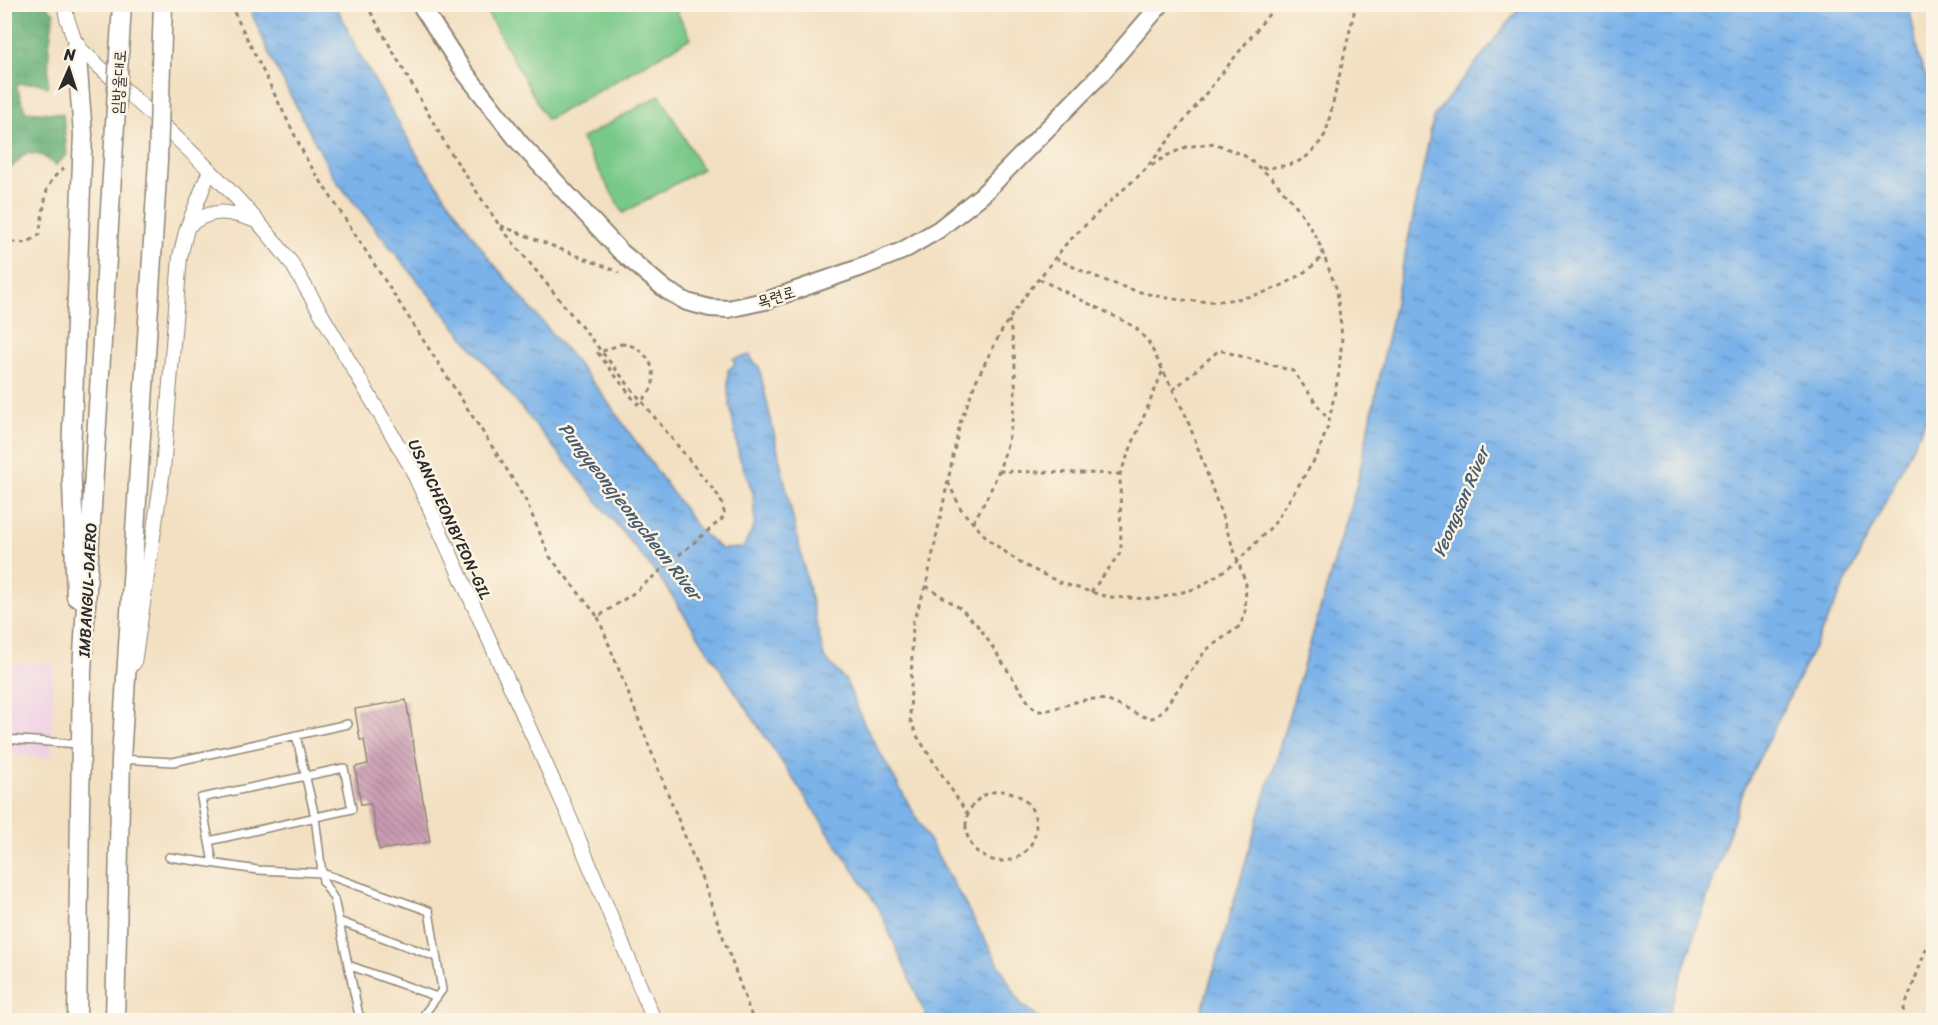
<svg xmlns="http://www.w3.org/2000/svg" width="1938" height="1025" font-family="Sriracha,'Poor Story',sans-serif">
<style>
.built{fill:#f0d0e5}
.forest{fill:url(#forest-crowns);stroke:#466c50;stroke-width:1.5}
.park{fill:#79c98a;stroke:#527a5a;stroke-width:1.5}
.water{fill:url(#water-ripples);stroke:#526e8a;stroke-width:1.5}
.building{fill:url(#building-back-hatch)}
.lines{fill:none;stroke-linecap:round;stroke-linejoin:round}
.service-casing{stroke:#8f8676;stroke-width:10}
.minor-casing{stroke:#8f8676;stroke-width:16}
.tertiary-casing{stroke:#8f8676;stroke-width:20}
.secondary-casing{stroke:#8f8676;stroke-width:21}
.path{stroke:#8f8676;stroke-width:3;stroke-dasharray:4.5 4.5;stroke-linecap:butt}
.service{stroke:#fff;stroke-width:7}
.minor{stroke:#fff;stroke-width:14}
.tertiary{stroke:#fff;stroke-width:16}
.secondary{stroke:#fff;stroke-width:18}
.secondary-bridge-casing{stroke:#8f8676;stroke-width:21;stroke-linecap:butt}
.secondary-bridge{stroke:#fff;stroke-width:18}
.labels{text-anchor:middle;stroke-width:5;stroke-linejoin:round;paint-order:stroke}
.street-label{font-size:16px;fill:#2b2b2b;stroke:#fcf5e5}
.water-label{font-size:18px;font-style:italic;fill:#475a6e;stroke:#fcf5e5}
</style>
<defs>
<pattern id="forest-crowns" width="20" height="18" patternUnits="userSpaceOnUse" patternTransform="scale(1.5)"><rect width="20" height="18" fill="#62ad76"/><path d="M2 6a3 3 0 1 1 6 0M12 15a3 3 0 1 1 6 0" fill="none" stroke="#518d61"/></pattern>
<pattern id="water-ripples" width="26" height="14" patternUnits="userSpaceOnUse" patternTransform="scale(1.5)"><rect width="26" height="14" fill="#7ab2e9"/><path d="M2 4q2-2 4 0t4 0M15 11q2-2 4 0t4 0" fill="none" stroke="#6491bd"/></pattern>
<pattern id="building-back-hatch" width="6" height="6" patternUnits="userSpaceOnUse" patternTransform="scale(1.5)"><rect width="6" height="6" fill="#c99ab1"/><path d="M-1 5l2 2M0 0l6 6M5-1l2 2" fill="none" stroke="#a37e90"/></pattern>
</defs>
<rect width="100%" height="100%" fill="#fcf5e5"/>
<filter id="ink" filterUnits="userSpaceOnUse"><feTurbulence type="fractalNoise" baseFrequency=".0167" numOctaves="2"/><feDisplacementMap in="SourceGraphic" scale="12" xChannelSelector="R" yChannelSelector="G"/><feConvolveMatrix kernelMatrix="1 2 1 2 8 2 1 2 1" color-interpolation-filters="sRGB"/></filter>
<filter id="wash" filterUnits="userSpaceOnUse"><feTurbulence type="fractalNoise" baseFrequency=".008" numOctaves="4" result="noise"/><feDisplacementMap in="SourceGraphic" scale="24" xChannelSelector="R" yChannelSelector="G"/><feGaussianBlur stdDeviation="1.35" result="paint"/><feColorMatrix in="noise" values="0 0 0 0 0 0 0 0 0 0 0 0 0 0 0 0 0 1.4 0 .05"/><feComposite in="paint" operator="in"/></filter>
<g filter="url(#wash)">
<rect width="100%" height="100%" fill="#f3e0c2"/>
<path class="built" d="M54,662l-3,95 -46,-2v-89l4,-2z"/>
<path class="forest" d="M4,5h41l9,8 -5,33 -1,41 -10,-4 -22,1 9,27 38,3 4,41 -11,10 -15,-10 -15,-2 -14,14 -7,-6z"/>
<path class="park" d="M483,5h190l18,33 -144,82z
M660,95l42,74 -79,44 -42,-74z"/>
<path class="water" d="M248,5h88l21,45 63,110 67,96 112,134 100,140 22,19 22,-1 12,-24 -2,-31 -14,-37 -11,-63v-23l7,-6 -2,-5 17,-4 3,6 6,6 65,290 22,24 19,45 156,278 20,16h-113l-50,-113 -218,-329 -326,-400 -60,-114z
M1522,5h387l10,54 14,35v311l-189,384 -78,231h-467l158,-536 77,-368z"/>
<g id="blocks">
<path class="building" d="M406,700l24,142 -51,8 -8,-46 -10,1 -6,-38 13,-3 -4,-24h-4l-5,-31z"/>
</g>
</g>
<g filter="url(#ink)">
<use href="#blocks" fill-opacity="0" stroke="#8f8676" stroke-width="1.5"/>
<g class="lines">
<defs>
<path id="service" d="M296,735l19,82 8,64 11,18 26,121
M4,739l76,5
M121,759l52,3 175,-38
M209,841l143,-32 -8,-41 -143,30 12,65
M169,857l89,13 64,3 107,38 13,79 -22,30
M338,921l98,36
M348,965l89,32
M359,1017l14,3"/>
<path id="minor" d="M64,4l3,14 9,27c75,70 154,136 216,219l119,203 158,349 85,204
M188,226c25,-19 40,-15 68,-5
M134,663l29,-193 17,-213 7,-29 23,-58"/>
<path id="tertiary" d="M420,4l43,66 56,72 101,109 46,39 21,12 23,6 18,1 37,-8 97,-34 40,-16 36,-21 44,-35 118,-120 61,-71"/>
<path id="secondary" d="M76,597l-5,-142 12,-321 -7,-89
M77,1020l5,-349 31,-512
M115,1020l6,-261 37,-599"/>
</defs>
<use href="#service" class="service-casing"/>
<use href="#minor" class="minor-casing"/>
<use href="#tertiary" class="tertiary-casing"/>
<use href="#secondary" class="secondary-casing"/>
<path class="path" d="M230,4l77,156 197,305 22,36 24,56 48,60 37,-25 87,-73 3,-4 -5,-17 -221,-273 120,47
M366,4l83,146 50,75
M1262,168c34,-2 46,-6 64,-35l30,-129
M4,238l8,4 15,1 12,-8 8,-46 6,-11 11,-10
M1055,258c64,32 136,57 207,35 23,-7 45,-20 62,-38
M621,344c24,0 42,29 27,50 -3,4 -7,7 -11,10l-39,-51z
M1173,390l46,-40 74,21 36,50
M999,471l121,3
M948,482l14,29 28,30 32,23 39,19 47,14 48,2 42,-11 39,-26 37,-38 43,-68 11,-30 11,-54 3,-35 -5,-47 -20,-52 -19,-30 -26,-30 -27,-22 -31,-13 -28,4 -20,9 -18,12
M973,522c39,-62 51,-129 36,-202
M926,586l34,22 20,20 49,75 8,8c24,0 42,-16 68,-11 12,3 37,19 47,18 5,-1 8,-5 11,-8l43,-60 34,-24 5,-13 1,-29 -52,-147 -9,-23 -36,-71 -13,-15 -14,-8 -83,-41
M1091,592l30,-40 -1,-78 43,-104
M598,617l107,270 48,133
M966 826a35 35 0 1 1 70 0a35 35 0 1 1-70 0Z
M968,815l-51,-79 -7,-17 3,-98 13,-35 34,-163 16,-42 16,-32 13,-24 21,-30 40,-51 40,-39 38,-34 13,-16 120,-151
M1900,1020l34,-93"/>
<use href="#service" class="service"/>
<use href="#minor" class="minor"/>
<use href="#tertiary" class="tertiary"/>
<use href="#secondary" class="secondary"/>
<defs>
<path id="secondary-bridge" d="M113,159l9,-155
M158,160l5,-156"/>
</defs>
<use href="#secondary-bridge" class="secondary-bridge-casing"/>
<use href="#secondary-bridge" class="secondary-bridge"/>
</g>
</g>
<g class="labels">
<g class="street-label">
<text transform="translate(118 82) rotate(-87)" y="6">임방울대로</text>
<text transform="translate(776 296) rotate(-17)" y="6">목련로</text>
<text transform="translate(450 519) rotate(65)" y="6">USANCHEONBYEON-GIL</text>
<text transform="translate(87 590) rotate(-87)" y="6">IMBANGUL-DAERO</text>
</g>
<g class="water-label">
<text transform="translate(1461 502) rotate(-67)" y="6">Yeongsan River</text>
<text transform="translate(630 511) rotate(52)" y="6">Pungyeongjeongcheon River</text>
</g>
</g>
<rect width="1938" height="1025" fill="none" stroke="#fcf5e5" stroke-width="24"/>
<g transform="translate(69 69) rotate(3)" stroke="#fcf5e5" stroke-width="4.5" paint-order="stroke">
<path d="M0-4.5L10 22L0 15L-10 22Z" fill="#2b2b2b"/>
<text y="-9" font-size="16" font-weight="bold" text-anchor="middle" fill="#2b2b2b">N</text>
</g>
</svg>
